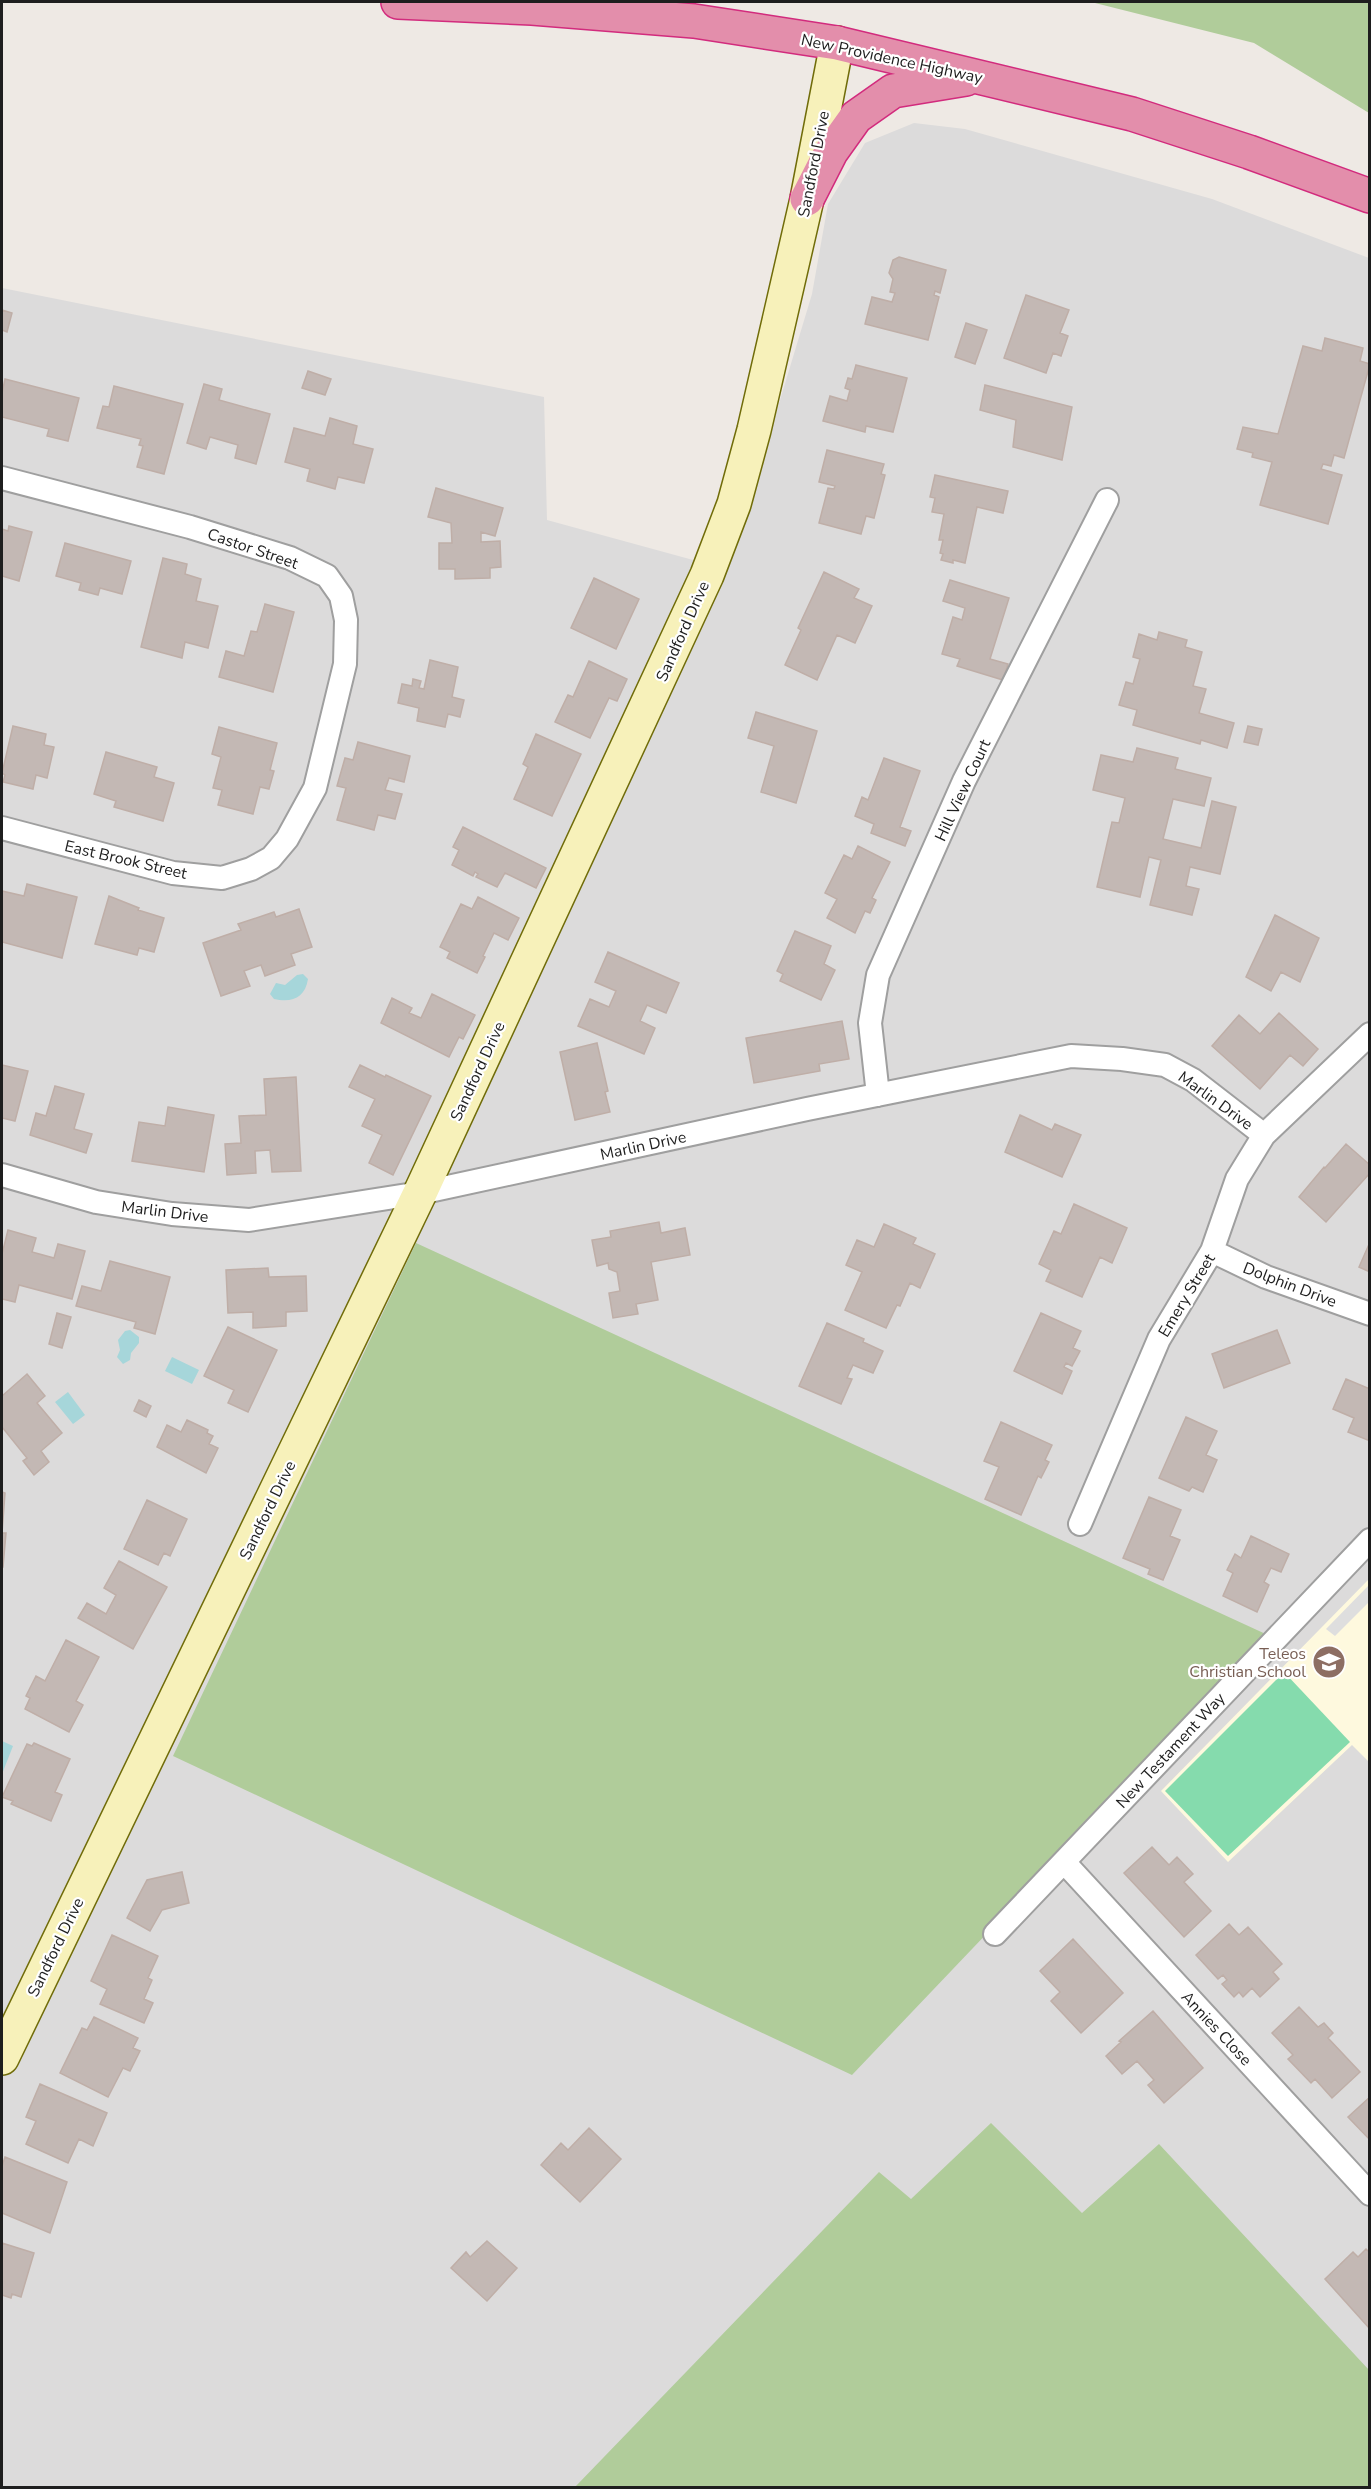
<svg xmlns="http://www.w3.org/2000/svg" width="1371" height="2489" font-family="'Nunito Sans',sans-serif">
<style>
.residential{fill:#dcdbdb}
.education{fill:#fef9de}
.forest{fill:#b0cc9a}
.pitch{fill:#85dbad}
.parking{fill:#dedede}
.water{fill:#a6d6da}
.building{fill:#c3b8b4;stroke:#bfaea7;stroke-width:1.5}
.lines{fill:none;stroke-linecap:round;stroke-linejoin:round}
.street-casing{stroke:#9f9f9f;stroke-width:26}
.secondary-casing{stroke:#706c09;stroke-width:36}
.highway-casing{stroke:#d22b7d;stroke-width:36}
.street{stroke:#fff;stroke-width:22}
.secondary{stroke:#f7f1ba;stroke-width:33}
.highway{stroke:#e38eab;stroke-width:33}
.labels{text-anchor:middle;stroke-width:4.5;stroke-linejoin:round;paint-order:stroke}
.street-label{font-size:16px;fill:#1e1e1e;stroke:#fff}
.education-label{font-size:16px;fill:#785e54;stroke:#fff;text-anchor:end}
</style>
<rect width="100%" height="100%" fill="#eee9e4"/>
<path class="residential" d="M914,123l51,6 247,70 157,59v2229h-1367v-2199l542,109 3,123 179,49 42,-129 44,-146 16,-90 37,-61z"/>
<path class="education" d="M1369,1579v183l-17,-17 -124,117 -67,-71z"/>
<path class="forest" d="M1091,2h278v111l-115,-70z
M416,1243l854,393 -418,439 -679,-319z
M991,2123l91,90 77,-69 210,226v117h-794l304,-315 32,27z"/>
<path class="pitch" d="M1284,1672l66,70 -122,114 -63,-65z"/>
<path class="parking" d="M1369,1585v17l-34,34 -9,-7z"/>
<path class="water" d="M303,974l5,5c-3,19 -16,24 -34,20l-4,-5 6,-11 9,2 12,-10z
M130,1330l9,7v6l-8,10 -1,7 -7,4 -6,-7 3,-7 -2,-10 7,-9z
M172,1357l27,13 -7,14 -27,-13z
M68,1392l17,23 -12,9 -18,-22z
M2,1741l11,5 -11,28z"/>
<path class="building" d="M899,257l47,13 -6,23 -5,-2 -1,4 5,2 -11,43 -63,-16 7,-27 20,5 3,-9 -5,-1 3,-13 -4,-6 4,-13z
M1026,295l43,15 -9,23 8,3 -7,20 -8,-3 -7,20 -42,-15z
M2,310l10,3 -5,19 -5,-2z
M966,323l21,7 -12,34 -20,-7z
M1325,338l38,10 -3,13 10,3 -26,94 -10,-3 -3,11 -8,-2 -2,5 21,6 -14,49 -68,-19 12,-43 -20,-5 1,-4 -16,-4 6,-22 35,7 25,-88 19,5z
M856,365l51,13 -14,54 -27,-6 -1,6 -42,-11 7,-25 17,5 3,-11 -5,-2 3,-10 4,1z
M308,371l23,8 -6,16 -23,-7z
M5,379l74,19 -11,43 -21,-5 2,-7 -47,-12v-24z
M204,384l18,5 -3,11 51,14 -14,50 -21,-6 3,-13 -28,-8 -4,12 -19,-6z
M985,385l87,22 -10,53 -49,-13 3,-27 -36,-10z
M114,386l69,18 -19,70 -27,-7 6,-21 -4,-1 2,-6 -44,-11 6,-22 6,1z
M330,418l27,8 -4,18 20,5 -9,34 -26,-6 -3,12 -28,-8 3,-12 -25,-7 9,-34 31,8z
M827,450l57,14 -3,10 4,1 -11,43 -8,-2 -5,18 -42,-11 9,-35 6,1 1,-3 -16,-4z
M935,475l73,16 -5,22 -26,-6 -12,56 -12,-3v3l-12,-3 2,-6 -3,-1 3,-13h-4l5,-26 -12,-2 3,-14 -5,-1z
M436,488l67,20 -8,28 -14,-4v10l19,-1 1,26 -11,1v10l-35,1v-10h-16v-26h13l-1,-20 -23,-6z
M9,526l23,6 -13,49 -17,-5v-47l6,2z
M65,543l66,18 -9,33 -22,-6 -2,7 -19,-5 2,-7 -25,-7z
M163,558l24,6 -2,10 16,5 -5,22 22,5 -10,42 -23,-6 -3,16 -41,-11z
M824,572l35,17 -5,9 18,8 -17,37 -18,-8 -20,45 -32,-15 16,-35 -3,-2z
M594,578l45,21 -23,50 -45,-21z
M950,580l59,18 -19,61 18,5 -5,16 -46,-14 3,-7 -18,-5 11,-37 9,3 3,-12 -22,-7z
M265,604l29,8 -21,80 -54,-15 7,-26 18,5 7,-25 6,1z
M1159,632l28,8 -2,7 17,5 -9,34 13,3 -7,24 35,10 -7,25 -26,-8 -1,4 -67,-19 4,-15 -18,-5 7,-23 7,2 7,-25 -7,-2 6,-23 18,6z
M430,660l28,7 -6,30 12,3 -4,17 -12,-3 -3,13 -28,-6 2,-13 -21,-5 4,-19 10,2 1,-7 8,2 -2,7 5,1z
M589,661l38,18 -10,22 -8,-3 -19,40 -35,-16 13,-27 5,2z
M756,712l61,19 -21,72 -35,-11 13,-46 -26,-8z
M13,726l33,8 -2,11 10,2 -7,31 -11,-3 -3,14 -30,-7 2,-7 -3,-2z
M1248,726l14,3 -4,16 -14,-3z
M219,727l58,16 -7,27 4,1 -5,18 -9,-2 -7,27 -35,-9 4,-15 -9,-2 8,-31 -9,-3z
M536,734l45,20 -29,62 -38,-17 14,-32 -5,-3z
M358,742l52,14 -6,26 -15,-4 -4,12 17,4 -7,25 -17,-4 -4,15 -37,-10 9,-32 -9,-2 8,-28 8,2z
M1137,748l41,10 -3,11 36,9 -7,28 -31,-7 -10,40 38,9 11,-47 24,6 -16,67 -30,-7 -4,19 13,3 -7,26 -42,-10 11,-45 -12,-3 -9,40 -43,-10 15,-65 7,1 6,-25 -32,-8 8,-35 32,7z
M106,752l51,15 -3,10 20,6 -11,38 -49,-14 2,-6 -22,-7z
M884,758l36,13 -20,56 11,4 -6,15 -34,-13 3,-9 -19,-8 7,-19 6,3z
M463,827l83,41 -10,20 -31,-15 -8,14 -21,-10 2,-3 -3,-2 -2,4 -21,-11 7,-15 -6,-3z
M858,846l32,16 -18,36 4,2 -6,13 -5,-2 -10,22 -28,-15 10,-19 -12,-6 19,-38 8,4z
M27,884l50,13 -15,61 -60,-16v-51l22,5z
M109,896l30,12 -1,2 26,8 -10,34 -15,-4 -2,7 -42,-11z
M478,897l41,21 -11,22 -14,-7 -11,23 2,1 -8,16 -30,-15 3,-6 -10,-5 21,-43 11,5z
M299,909l13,38 -21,7 4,11 -30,11 -4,-11 -17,6 6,15 -29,10 -18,-53 38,-13 -3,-6 36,-12 2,5z
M1275,915l44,23 -19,44 -19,-10 -10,19 -25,-14z
M795,931l36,15 -7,18 11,6 -14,30 -41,-19 3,-7 -6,-3z
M608,952l71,31 -13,30 -19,-8 -7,16 15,7 -11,26 -66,-28 12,-27 19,8 7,-16 -21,-9z
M432,994l43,21 -12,24 -4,-2 -10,20 -68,-34 11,-25 20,10 -3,5 12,5z
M1279,1013l39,36 -15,17 -13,-11 -30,34 -48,-43 27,-31 21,19z
M842,1021l7,38 -30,5 1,7 -66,12 -8,-45z
M597,1043l11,48 -3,1 5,20 -35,8 -15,-68z
M2,1065l26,6 -13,50 -13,-3z
M360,1065l25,12 1,-2 45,21 -38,79 -24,-12 13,-28 -20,-9 13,-27 -26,-12z
M296,1077l5,94 -29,1 -2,-22 -15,1 1,22 -29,2 -2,-31 16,-1 -2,-27 27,-1 -2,-36z
M55,1086l29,8 -10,35 18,5 -6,19 -56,-18 6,-22 10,3z
M168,1107l46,8 -10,57 -72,-11 7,-39 26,4z
M1020,1115l32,15 3,-6 26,11 -19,42 -57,-25z
M1346,1144l24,21v8l-44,49 -27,-25 25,-30 1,1z
M1074,1204l53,24 -15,35 -12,-6 -18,40 -36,-16 5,-11 -12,-6 15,-33 7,3z
M659,1222l2,11 24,-5 5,27 -39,7 7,38 -22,4 2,10 -25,4 -4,-25 11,-2 -3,-19 -8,-3 -1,-6 -11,3 -5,-26 19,-3 -1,-6z
M884,1224l32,14 -3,6 22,10 -15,34 -10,-5 -10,23 -3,-1 -11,23 -41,-18 17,-38 -16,-7 11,-25 17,7z
M8,1230l28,8 -4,14 22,6 4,-14 27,7 -13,48 -53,-14 -4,17 -13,-3v-45z
M1370,1242v30l-11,-5z
M110,1261l60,16 -15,57 -21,-6 2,-6 -60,-16 6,-20 19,5z
M268,1268l1,9 37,-1 1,35 -21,1v14l-33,2v-16l-25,1 -2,-43z
M57,1313l14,4 -9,31 -13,-4z
M1041,1313l40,18 -8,17 7,3 -8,15 -6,-3 -2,4 8,4 -10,23 -48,-23z
M827,1323l37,16 -1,3 20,9 -10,22 -20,-8 -6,13 5,1 -11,25 -42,-18z
M228,1327l49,23 -29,62 -20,-9 6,-13 -30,-14z
M1277,1330l13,33 -66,25 -12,-34z
M27,1374l18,22 -8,7 25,30 -21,18 8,11 -15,13 -11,-14 4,-3 -25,-31v-31z
M1346,1379l24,10v52l-22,-9 6,-14 -21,-9z
M139,1400l12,6 -5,11 -12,-6z
M1186,1417l31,14 -11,24 11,5 -14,32 -11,-5 -3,4 -30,-13z
M187,1420l21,10 -1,3 6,3 -4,8 9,4 -12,25 -49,-26 10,-22 14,7z
M1001,1422l51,23 -7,15 4,2 -8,16 -3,-2 -17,39 -36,-16 14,-32 -15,-6z
M2,1492l3,1 -3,40h4l-3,34h-1z
M1149,1497l32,13 -11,26 10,4 -17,40 -15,-6 2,-5 -27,-11z
M147,1500l40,19 -17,37 -6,-3 -6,12 -34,-16z
M1251,1536l38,18 -8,18 -10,-4 -7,14 5,3 -12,27 -34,-16 10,-23 -6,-3 8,-16 6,4z
M119,1561l48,26 -34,62 -55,-31 9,-15 19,11 10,-19 -12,-7z
M66,1640l33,17 -23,44 7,4 -14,27 -44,-23 5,-11 -4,-2 10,-20 9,5z
M34,1743l36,16 -15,33 7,3 -11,26 -40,-17 2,-3 -11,-4 25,-53 5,2z
M1152,1847l17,18 8,-8 16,17 -9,8 27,29 -27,26 -60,-64z
M182,1872l7,31 -27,7 -12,21 -23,-13 20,-38z
M1229,1924l10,11 9,-8 34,37 -9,8 6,7 -19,18 -8,-9 -9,9 -4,-5 -5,5 -12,-13 5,-4 -4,-5 -5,4 -22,-24z
M112,1935l46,21 -10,22 4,2 -8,19 9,4 -9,20 -44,-19 7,-15 -16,-8z
M1073,1939l50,54 -42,40 -30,-32 9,-9 -20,-21z
M1299,2007l19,20 6,-4 9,10 -5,5 32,34 -28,26 -17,-19 -4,4 -23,-24 5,-4 -21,-22z
M1153,2011l50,57 -39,35 -16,-18 6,-5 -17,-19 -15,13 -16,-18 15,-14 -2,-1z
M94,2017l44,21 -5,10 7,3 -10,20 -7,-3 -15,29 -48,-24 22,-45 5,2z
M40,2084l67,29 -14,33 -14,-7 -11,24 -42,-19 10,-23 -10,-4z
M1370,2097v43l-22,-23z
M589,2128l32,31 -41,43 -39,-37 20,-22 7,7z
M5,2157l62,25 -17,51 -48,-20v-47z
M487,2241l30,27 -30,33 -36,-33 15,-16 4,5z
M2,2243l32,10 -13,44 -9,-3 -1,4 -9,-3z
M1366,2249l4,4v76l-45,-50 28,-27 5,5z"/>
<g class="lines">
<defs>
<path id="street" d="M2,478l188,49 100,31 37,18 14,20 5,24 -1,44 -30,124 -28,51 -16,19 -20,11 -29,9 -49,-5 -171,-45
M878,1095l-8,-72 8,-48 86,-194 143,-281
M2,1175l94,27 76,12 77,6 171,-27 387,-84 264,-53 51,3 43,6 28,15 71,55
M1212,1251l54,26 104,37
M1080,1524l79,-185 53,-88 25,-72 27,-44 106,-101
M1064,1862l306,332
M995,1934l375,-394"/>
<path id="secondary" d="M2,2058l418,-865 287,-618 27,-71 20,-74 53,-231 30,-156"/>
<path id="highway" d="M398,2l134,6 162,13 143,22 295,71 117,38 121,44
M807,199l24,-47 25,-35 37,-26 73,-12"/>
</defs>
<use href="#street" class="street-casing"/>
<use href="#secondary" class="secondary-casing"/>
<use href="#highway" class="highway-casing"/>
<use href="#street" class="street"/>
<use href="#secondary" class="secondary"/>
<use href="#highway" class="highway"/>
</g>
<defs>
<symbol id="school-disc" viewBox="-11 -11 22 22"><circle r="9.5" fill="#8d6e63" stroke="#fff"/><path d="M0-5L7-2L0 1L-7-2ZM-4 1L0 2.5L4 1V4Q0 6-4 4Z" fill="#fff"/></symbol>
</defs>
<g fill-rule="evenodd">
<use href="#school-disc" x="1310" y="1643" width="38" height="38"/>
</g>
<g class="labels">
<g class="street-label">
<text transform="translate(892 58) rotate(12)" y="6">New Providence Highway</text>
<text transform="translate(813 164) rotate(-79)" y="6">Sandford Drive</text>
<text transform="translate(253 548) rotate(19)" y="6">Castor Street</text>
<text transform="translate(682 631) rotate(-66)" y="6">Sandford Drive</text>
<text transform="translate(962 790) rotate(-65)" y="6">Hill View Court</text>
<text transform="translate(126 859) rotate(13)" y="6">East Brook Street</text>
<text transform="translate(477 1071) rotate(-65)" y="6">Sandford Drive</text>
<text transform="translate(1216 1100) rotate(36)" y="6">Marlin Drive</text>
<text transform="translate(643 1145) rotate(-12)" y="6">Marlin Drive</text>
<text transform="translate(165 1211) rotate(7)" y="6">Marlin Drive</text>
<text transform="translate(1290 1284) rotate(21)" y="6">Dolphin Drive</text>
<text transform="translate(1186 1295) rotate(-59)" y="6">Emery Street</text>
<text transform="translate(267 1510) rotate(-64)" y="6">Sandford Drive</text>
<text transform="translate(1170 1750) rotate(-47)" y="6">New Testament Way</text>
<text transform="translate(55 1947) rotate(-64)" y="6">Sandford Drive</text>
<text transform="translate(1217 2028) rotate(47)" y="6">Annies Close</text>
</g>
<g class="education-label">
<text x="1306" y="1659">Teleos<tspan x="1306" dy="18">Christian School</tspan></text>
</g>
</g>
<rect width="1371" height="2489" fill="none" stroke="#1e1e1e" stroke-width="6"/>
</svg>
